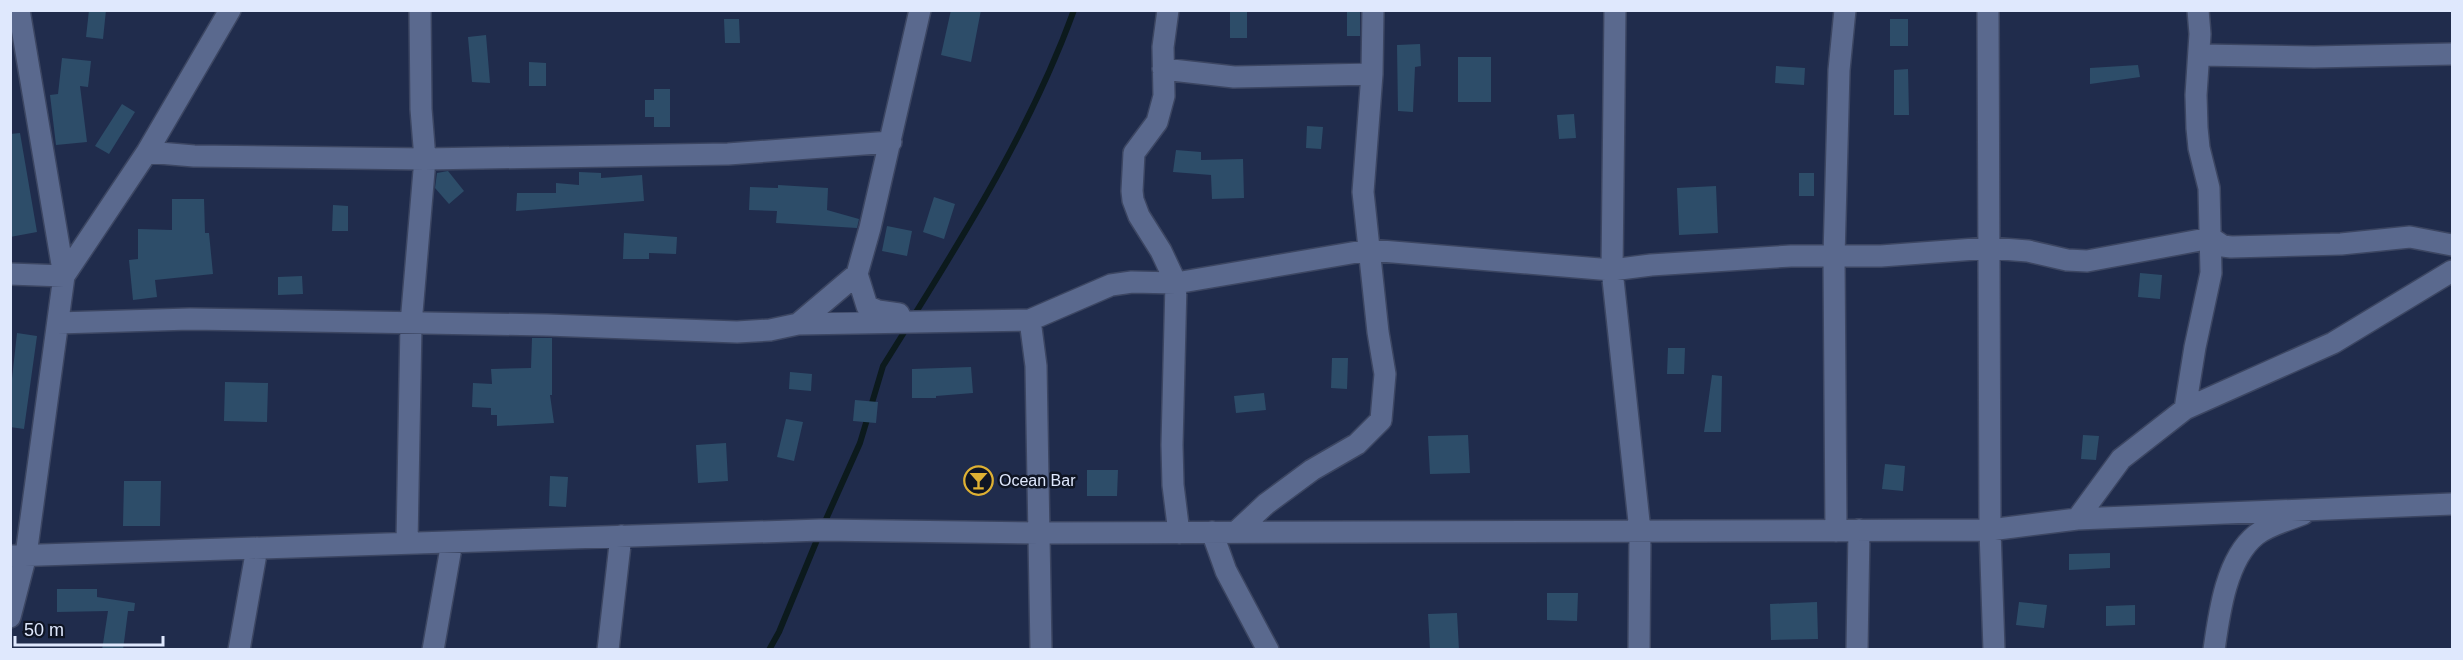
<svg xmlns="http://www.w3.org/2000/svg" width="2463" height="660" font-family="Helvetica,sans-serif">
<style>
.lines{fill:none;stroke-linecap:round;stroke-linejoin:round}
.stream{stroke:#0c1a1d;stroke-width:6}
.building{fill:#2d4d69}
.minor-casing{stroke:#3c4662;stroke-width:24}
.minor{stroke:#5a698e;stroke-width:21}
.labels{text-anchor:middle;stroke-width:5;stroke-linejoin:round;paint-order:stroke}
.poi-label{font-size:16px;fill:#dfe8fd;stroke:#0f1524;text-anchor:start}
</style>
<rect width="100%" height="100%" fill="#202c4c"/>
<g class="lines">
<path class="stream" d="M913,317c61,-98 121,-197 161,-307
M823,526l37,-83 23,-77 25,-40
M769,650l10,-18 40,-97"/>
</g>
<path class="building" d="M89,10h17l-3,29 -17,-2z
M951,10h30l-10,52 -30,-7z
M1230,10h17v28h-17z
M1347,10h13v26h-13z
M724,19h15l1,24h-15z
M1890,19h18v27h-18z
M486,35l4,48 -18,-1 -4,-45z
M1420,44l1,22 -6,1 -2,45 -15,-1 -1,-66z
M1458,57h33v45h-33z
M62,58l29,3 -3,26 -8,-1 7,56 -31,3 -6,-50 8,-1z
M529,62l17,1v23h-17z
M2138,65l2,12 -50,7v-16z
M1776,66l29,2 -1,17 -29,-2z
M1908,69l1,46h-15v-45z
M654,89h16v38h-16v-10h-9v-17h9z
M122,104l13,8 -26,42 -14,-8z
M1574,114l2,24 -17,1 -2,-24z
M1307,126l16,1 -2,22 -15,-1z
M20,133l17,99 -27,5v-103z
M1176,150l25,2v8l42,-1 1,39 -32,1 -1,-24 -38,-3z
M448,171l16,20 -15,13 -14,-16 2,-15z
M579,172l22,1v5l41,-3 2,26 -128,10 1,-18h39v-10l23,2z
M1799,173h15v23h-15z
M778,185l50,3 -1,22 32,9 -2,9 -81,-5 1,-12 -28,-1 1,-23 28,1z
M1716,186l2,47 -39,2 -2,-47z
M934,197l21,7 -11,35 -21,-7z
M172,199h32l1,34h4l4,41 -58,6 2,17 -24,3 -4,-40 9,-1v-30l34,1z
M333,205l15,1v25h-16z
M887,226l25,5 -5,25 -25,-5z
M624,233l53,4 -1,17 -27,-1v6h-26z
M2140,273l22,2 -2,24 -22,-2z
M302,276l1,18 -25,1v-18z
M17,333l20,3 -13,93 -14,-2v-30z
M532,338h20v57h-2l4,28 -57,3v-11h-6v-7l-19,-1 1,-24 19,1 -1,-15 40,-1z
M1668,348h17l-1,26h-17z
M1332,358h16l-1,31 -16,-1z
M971,367l2,26 -37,3v2h-24v-29z
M790,372l22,2 -1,17 -22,-2z
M1712,375l10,1 -1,56h-17z
M225,382l43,1 -1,39 -43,-1z
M1264,393l2,17 -30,3 -2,-17z
M855,400l23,2 -2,21 -23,-2z
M786,419l17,3 -9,39 -17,-4z
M1468,435l2,38 -40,1 -2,-38z
M2083,435l16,1 -3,24 -15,-1z
M726,443l2,38 -30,2 -2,-38z
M1885,464l20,2 -2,25 -21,-2z
M1087,470h31l-1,26h-30z
M550,476l18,1 -2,30 -17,-1z
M124,481h37l-1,45h-37z
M2110,553v15l-41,2v-16z
M57,589h40v8l38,6 -1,8h-6l-5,39h-21l6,-39 -51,1z
M1547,593h31l-1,28 -30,-1z
M1817,602l1,37 -47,1 -1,-36z
M2019,602l28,3 -3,23 -28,-3z
M2135,605v20l-29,1v-20z
M1457,613l2,37h-29l-2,-36z"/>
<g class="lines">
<defs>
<path id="minor" d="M1168,10l-5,37 1,49 -7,26 -23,31 -2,38 1,9 6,16 22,35 15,32 -4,162 1,40 6,48
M1615,10l-3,260 28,261 -1,119
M1988,10l2,520 4,120
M2200,55l114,2 138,-3
M1163,69l71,8 138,-3
M147,152l47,4 231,3 303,-5 163,-12
M10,274l54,2 -45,-266
M899,314l-21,-3 -11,-5 -10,-32 13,-46 50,-218
M1030,320l6,46 5,284
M58,323l132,-4 357,6 190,7 33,-2 28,-6 232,-4 81,-35 21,-3 44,1 193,-33 243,20 39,-5 140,-9h90l108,-8 39,3 39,9 20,1 124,-23 12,8 8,1 110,-3 69,-7 42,8
M798,324l59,-50
M2185,409l10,-62 16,-74 -2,-85 -10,-40 -2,-20 -1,-33 4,-61 -2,-24
M2077,519l44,-60 64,-50 148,-66 119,-72
M1836,531l-2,-274 5,-187 6,-60
M1212,532l14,39 42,79
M1236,532l30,-28 46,-34 45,-26 24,-24 4,-46 -7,-42 -15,-140 9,-118 1,-64
M407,543l4,-219 14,-165 -4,-50 -1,-99
M10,556l811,-26 219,3 950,-3 87,-11 375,-15
M10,617l16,-62 38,-279 83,-124 83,-142
M239,650l18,-102
M433,650l19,-108
M608,650l13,-114
M1857,650l2,-120
M2214,650c5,-36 12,-91 42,-115 12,-10 33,-15 47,-21"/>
</defs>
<use href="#minor" class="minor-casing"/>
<use href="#minor" class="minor"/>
</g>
<defs>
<symbol id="bar-ring" viewBox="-11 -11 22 22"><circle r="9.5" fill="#0f1524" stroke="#dfb133" stroke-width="1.5"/><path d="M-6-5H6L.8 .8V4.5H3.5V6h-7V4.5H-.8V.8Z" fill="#dfb133"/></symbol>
</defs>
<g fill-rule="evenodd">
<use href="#bar-ring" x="962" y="464" width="33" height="33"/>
</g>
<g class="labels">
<g class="poi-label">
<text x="999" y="486">Ocean Bar</text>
</g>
</g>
<rect width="2463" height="660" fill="none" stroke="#dfe8fd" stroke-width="24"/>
<path d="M15 636v9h148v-9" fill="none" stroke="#dfe8fd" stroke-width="3"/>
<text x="24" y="636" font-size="18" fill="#dfe8fd" stroke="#0f1524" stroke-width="4.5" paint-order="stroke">50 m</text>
</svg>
